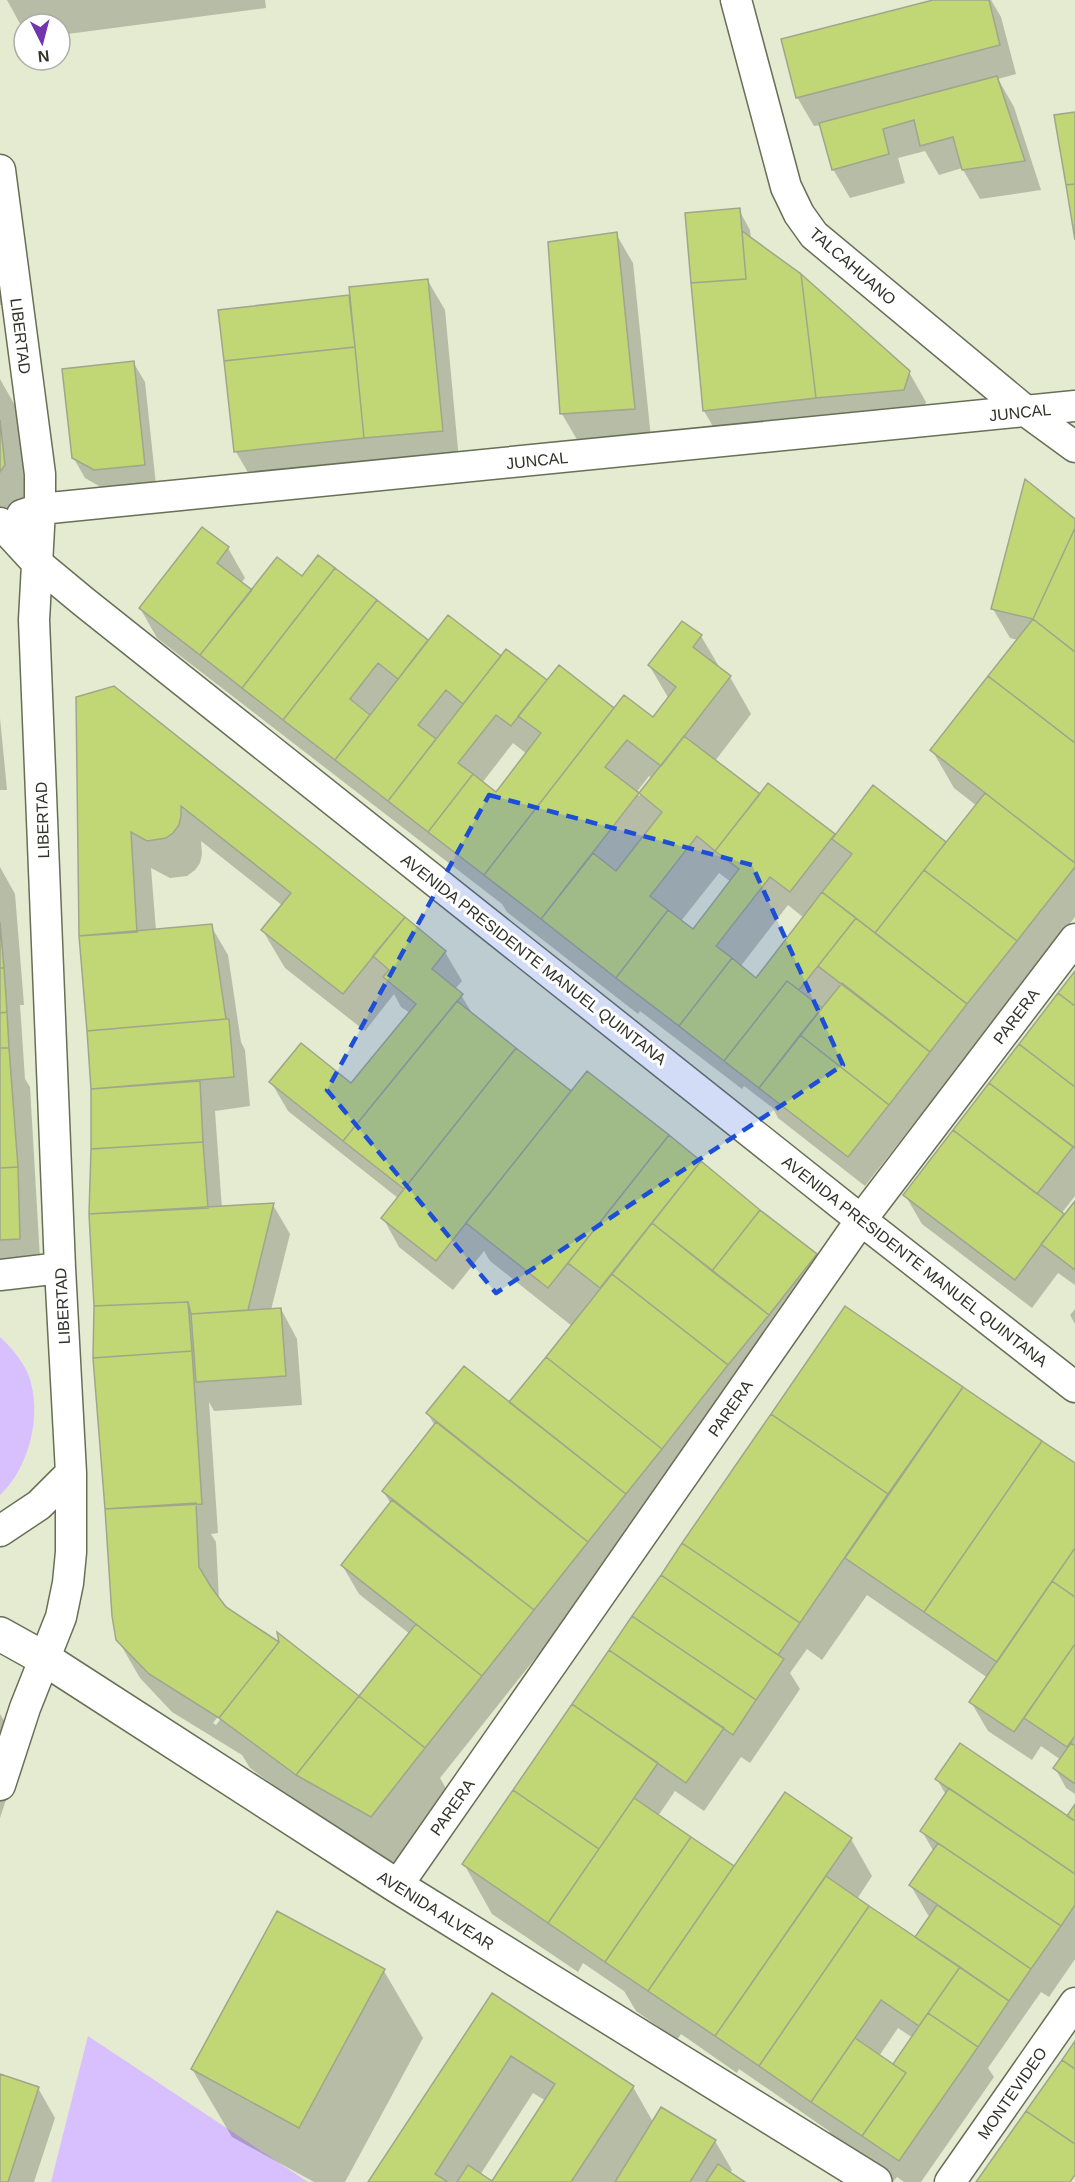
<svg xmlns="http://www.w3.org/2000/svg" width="1075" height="2182" font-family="Helvetica,sans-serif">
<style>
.green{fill:#d8bffd}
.shadow{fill:#0003;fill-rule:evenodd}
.building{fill:#c1d675;stroke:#9fa68c;stroke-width:1.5}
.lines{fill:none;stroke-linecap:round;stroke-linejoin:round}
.minor-casing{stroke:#696f57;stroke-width:33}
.tertiary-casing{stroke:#696f57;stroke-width:36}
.minor{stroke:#fff;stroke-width:30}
.tertiary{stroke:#fff;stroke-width:33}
.marked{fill:#1d4ed8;fill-opacity:0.2;stroke:#1d4ed8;stroke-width:4.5;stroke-dasharray:12 8;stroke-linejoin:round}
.labels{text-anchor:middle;stroke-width:6;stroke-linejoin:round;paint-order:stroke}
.street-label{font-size:16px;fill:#303328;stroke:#fff}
</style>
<rect width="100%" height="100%" fill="#e4ebd0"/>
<path class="green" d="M0,1337c11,10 22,23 28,37 15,38 2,93 -28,121z
M88,2036l220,146h-257z"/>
<path class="shadow" d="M7,0h258l1,8 -206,27v-11h-36v7z
M939,0h52l10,17 15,57 -18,5 16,28 27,83 -61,9 -18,-31 -23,7 -14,-24 -27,7 7,25 -55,15 -17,-29 -12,-44 -7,1 -17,-29z
M739,210l11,20 1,9 158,133 17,30 -6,17 -199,21 -17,-29 -17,-197z
M616,234l17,29 18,175 -72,5 -17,-29z
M0,270l4,35h-4z
M428,281l17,29 14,150 -206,21 -17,-29 -16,-141 130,-14z
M133,362l12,20 11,103 -50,5 -21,-12 -12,-21z
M0,379l21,37 12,100 -33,18z
M1075,520v397l-210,269 -87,-68 -5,-10 -29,-22 -2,3 -102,-78 -2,3 -131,-102 -5,-8 -345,-266 -17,-30 88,-60 17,30 -4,5 11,9 50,-14 17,-21 110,85 72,16 46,24 66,27 40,10 16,-20 -20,-34 34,-42 18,13 20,34 9,7 21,37 -36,47 45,35 9,-11 66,51 38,-49 73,57 31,-38 -23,-18 -22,-38 86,-110 -8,-2 -17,-29zM513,743l14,11 -31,40 -14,-11zM649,776l3,3 -13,17 -3,-3zM719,873l12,9 -38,49 -12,-10zM788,905l16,13 -48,62 -16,-13z
M77,699l368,253 17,29 -7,8 6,6 14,23 96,76 16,-20 229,181 17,29 -277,363 -7,-6 -109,137 12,21 -52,67 -73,-42 -77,-56 -8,-13 -70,-43 -32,-34 -22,-38 -28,-426 2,-125zM201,841l82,65 -20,25 22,37 80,63 29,-37 7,13 9,6 -58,72 -81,-3 17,29 110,87 -15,20 16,29 54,43 31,-39 6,10 82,65 -62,78 -82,10 7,12 -52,65 8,13 -49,61 17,29 51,40 -46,68 -139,-94 -6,-8 -3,-58 -5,-8 7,-1 -9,-131 5,9 88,-6 -5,-66 -16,-30 -10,1 19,-76 -17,-29 -51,4 -7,-98 35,-5 -5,-56 -4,-8 -13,-87 -17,-29 -55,5 -5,-63 19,10 17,-2 8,-6 5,-7 2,-9zM266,1656h4l-54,69 -3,-2z
M0,718l7,72h-7z
M0,867l15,27 9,111h-4l5,74 5,8 11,189 -41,3z
M1075,973v223l-14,18 4,2 10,-13v82l-17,-12 -26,35 -110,-84 -17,-29z
M846,1308l229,157v329l-9,-6 -11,-20 6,-8 -20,-14 -9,14 -44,-29 -17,-29 17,-24 -121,-83 -45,65 -15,-11 -17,24 10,16 -50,74 -9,-6 -37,54 -29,-20 -17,25 77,52 116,-29 21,37 -15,23 64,44 10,-26 -3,-2 -17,-29 23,-34 -12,-21 24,-36 -9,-16 131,39 7,-11v152l-26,38 -8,-5 -53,76 6,9 -73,105h-17l-7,-5 -4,5h-7l-45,-30 -12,-21 -90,-62 -2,4 -56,-39 -4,6 -41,-29 -12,-20 -41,-28 -5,9 -86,-58 -28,-50zM898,2028l15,10 -18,26 3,5 -19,-13z
M1075,1309v15l-5,-9z
M0,1714l22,37 -22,67z
M384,1971l39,67 -78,144h-31l-82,-45 -40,-68z
M492,1995l141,92 20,35 62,19 17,29 -2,3 13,9h-250l53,-81 -13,-8 -53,82 11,7h-122z
M0,2076l38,12 17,30 -21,64h-34z"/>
<path class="building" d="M933,0h56l11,45 -204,53 -15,-59z
M997,76l28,85 -63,9 -9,-33 -33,9 -6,-26 -31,9 6,25 -57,16 -13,-47z
M1075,112v72l-9,1 -12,-70z
M1075,184v56l-9,-55z
M740,208l6,71 -55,4 -6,-70z
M742,231l59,43 15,124 -113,13 -12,-128 55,-4z
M617,232l18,177 -75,5 -12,-172z
M801,274l109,97 -6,19 -88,8z
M428,279l15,152 -79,7 -15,-151z
M349,295l6,52 -131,14 -6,-51z
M355,347l9,91 -130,14 -10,-91z
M134,361l11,104 -51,5 -22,-12 -10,-89z
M0,420l5,45 -5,7z
M1025,479l50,40v9l-42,91 -42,-10z
M202,527l27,20 -12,16 35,27 -52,65 -61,-47z
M1075,528v124l-42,-33z
M318,555l17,13 -93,120 -42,-33 77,-98 25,19z
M335,568l42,32 -94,120 -41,-32z
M377,600l51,40 -30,39 -20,-16 -28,36 20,16 -35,45 -52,-40z
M448,615l53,41 -38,48 -17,-14 -28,35 18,14 -48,62 -53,-41z
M1033,619l42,33v91l-87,-67z
M682,621l20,14 -9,12 38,29 -70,90 -34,-26 -22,27 34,26 -98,126 -57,-44 140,-180 29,22 23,-30 -28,-22z
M506,649l41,31 -36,46 -15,-11 -38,48 15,11 -45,58 -40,-31z
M559,665l55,43 -130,167 -56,-43 45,-58 23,18 45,-59 -23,-17z
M988,676l87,67v120l-145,-113z
M114,686l291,231 -62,77 -82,-64 30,-37 -110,-87v10l-2,9 -6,8 -7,5 -19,3 -16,-9 6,100 -58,4 -3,-239z
M684,736l76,58 -45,57 -18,-15 -47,60 18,14 -52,68 -75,-59 52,-66 23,18 46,-59 -23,-19z
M768,783l67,51 -45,58 -20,-15 -54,69 16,12 -53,68 -63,-48 52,-68 25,19 46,-60 -24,-18z
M873,785l73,57 -71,91 -53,-41 30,-38 -20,-15z
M985,793l90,70v4l-58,74 -93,-71z
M924,870l93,71 -50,63 -92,-71z
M822,892l34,26 -57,72 -12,-9 -63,80 -45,-35 53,-68 24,20z
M405,917l41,34 -14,18 31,25 -120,147 -74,-59 32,-39 50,40 65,-79 -33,-27 6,-7 -16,-14z
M856,918l111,86 -37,48 -112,-86z
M0,922l4,46h-4z
M212,924l14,95 -139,12 -8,-95z
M0,968h4l3,44 -7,1z
M1075,971v35l-17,-13z
M787,981l35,27 -63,80 -35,-27z
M842,983l88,69 -41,53 -89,-70z
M1058,993l17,13v81l-56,-43z
M457,1001l59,47 -112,141 -61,-48z
M7,1012l2,36h-9v-35z
M226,1019h3l5,58 -143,12 -4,-58z
M800,1035l89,70 -41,52 -89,-69z
M1019,1044l56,43v61l-86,-65z
M0,1048h9l9,119 -18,1z
M516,1048l55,43 -135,170 -55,-43z
M587,1071l82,64 -121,153 -82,-65z
M200,1081l3,61 -112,7v-60z
M989,1083l84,64 -36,47 -84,-64z
M953,1130l111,84 -49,66 -112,-85z
M669,1135l32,26 -101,127 -32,-25z
M203,1142l5,66 -119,6 2,-65z
M701,1161l59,49 -48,61 -60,-48z
M18,1167l2,72 -20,1v-72z
M1075,1201v69l-34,-26z
M274,1203l-26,107 -57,4 -3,-12 -94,4 -5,-92z
M760,1210l57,44 -48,61 -57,-44z
M652,1223l117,92 -41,50 -116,-91z
M612,1274l116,91 -66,84 -116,-92z
M188,1302l4,49 -99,7 1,-52z
M845,1306l118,81 -75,107 -117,-80z
M281,1308l5,68 -90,6 -5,-68z
M192,1351l10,153 -97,5 -12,-151z
M546,1357l116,92 -36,45 -117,-92z
M464,1366l162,128 -38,48 -162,-129z
M963,1387l79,54 -118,171 -79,-54z
M771,1414l117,80 -88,129 -118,-80z
M436,1422l152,120 -54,68 -152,-119z
M1042,1441l33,22v85l-78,114 -73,-50z
M392,1500l142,110 -52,66 -141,-111z
M196,1503l3,64 12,20 15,20 53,35 -60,76 -70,-44 -33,-34 -4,-24 -7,-107z
M682,1543l118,80 -22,32 -117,-80z
M1075,1548v49l-23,-16z
M661,1575l123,84 -28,41 -124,-84z
M1052,1581l23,16v47l-61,88 -45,-30z
M632,1616l124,84 -23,35 -124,-85z
M416,1624l66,52 -57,72 -66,-52z
M277,1632l82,64 -63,79 -77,-57 60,-76z
M1075,1644v92l-8,11 -43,-29z
M609,1650l115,78 -38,55 -114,-79z
M359,1696l66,52 -54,69 -75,-42z
M572,1704l86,59 -59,86 -86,-59z
M960,1743l115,78v53l-140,-95z
M1071,1743l4,3v38l-22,-16z
M949,1788l126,86v31l-14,21 -141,-95z
M513,1790l86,59 -51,74 -86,-59z
M785,1792l67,46 -137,198 -67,-45z
M634,1798l57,39 -86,125 -57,-39z
M1075,1804v17l-8,-5z
M691,1837l43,29 -86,125 -43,-29z
M938,1843l123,83 -30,43 -122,-84z
M826,1876l43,30 -110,160 -44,-30z
M937,1905l94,64 -22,32 -94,-64z
M869,1906l91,61 -41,59 -38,-26 -70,102 -52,-36z
M277,1911l108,58 -86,159 -108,-59z
M960,1967l49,34 -31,46 -50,-34z
M492,1993l142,93 -63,96h-114l11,-17 24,16 63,-97 -44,-28 -76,118 13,8h-80z
M928,2013l50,34 -79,114 -37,-25 44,-63 -13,-9z
M855,2038l51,35 -44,63 -51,-34z
M1075,2041v28l-13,-9z
M1062,2060l13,9v75l-49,-33z
M0,2074l39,13 -31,95h-8z
M661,2107l55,33 -26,42h-75z
M1026,2111l49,33v31l-5,7h-94z
M718,2164l27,18h-39z"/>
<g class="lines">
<defs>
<path id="minor" d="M736,0l50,187 13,27 15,21 213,177 48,35
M0,170l40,304v35l-6,111 26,648 11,205v79l-3,31 -7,34 -36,91 -25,77
M22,515l18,-6 1035,-103
M0,523l37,40 47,39 777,618 214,167
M0,1275l60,-7
M0,1531l39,-26 32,-32
M397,1886l464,-666 214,-281
M950,2182l125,-179"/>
<path id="tertiary" d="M0,1634l45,25 352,227 478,296"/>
</defs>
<use href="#minor" class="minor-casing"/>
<use href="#tertiary" class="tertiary-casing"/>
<use href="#minor" class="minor"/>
<use href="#tertiary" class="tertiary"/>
</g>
<path class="marked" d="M489,795l263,70 91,200 -347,228 -169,-203z"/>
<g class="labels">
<g class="street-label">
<text transform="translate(853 266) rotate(41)" y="6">TALCAHUANO</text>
<text transform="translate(21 336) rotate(83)" y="6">LIBERTAD</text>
<text transform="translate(1020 412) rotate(-6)" y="6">JUNCAL</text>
<text transform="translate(537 460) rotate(-6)" y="6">JUNCAL</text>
<text transform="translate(42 820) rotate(-92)" y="6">LIBERTAD</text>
<text transform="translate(534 959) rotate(38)" y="6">AVENIDA PRESIDENTE MANUEL QUINTANA</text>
<text transform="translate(1016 1016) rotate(-53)" y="6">PARERA</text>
<text transform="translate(915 1261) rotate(38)" y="6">AVENIDA PRESIDENTE MANUEL QUINTANA</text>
<text transform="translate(62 1306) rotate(-93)" y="6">LIBERTAD</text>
<text transform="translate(730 1408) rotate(-55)" y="6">PARERA</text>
<text transform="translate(452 1807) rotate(-55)" y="6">PARERA</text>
<text transform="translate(436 1910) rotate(32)" y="6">AVENIDA ALVEAR</text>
<text transform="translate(1012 2093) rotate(-55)" y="6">MONTEVIDEO</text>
</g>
</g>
<g transform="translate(42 42) rotate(174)"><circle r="28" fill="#ffffff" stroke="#acada9" stroke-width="1.5"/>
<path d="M0-4.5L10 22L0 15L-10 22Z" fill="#7136ac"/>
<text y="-9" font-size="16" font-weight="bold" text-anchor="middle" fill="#303328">N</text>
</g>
</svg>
